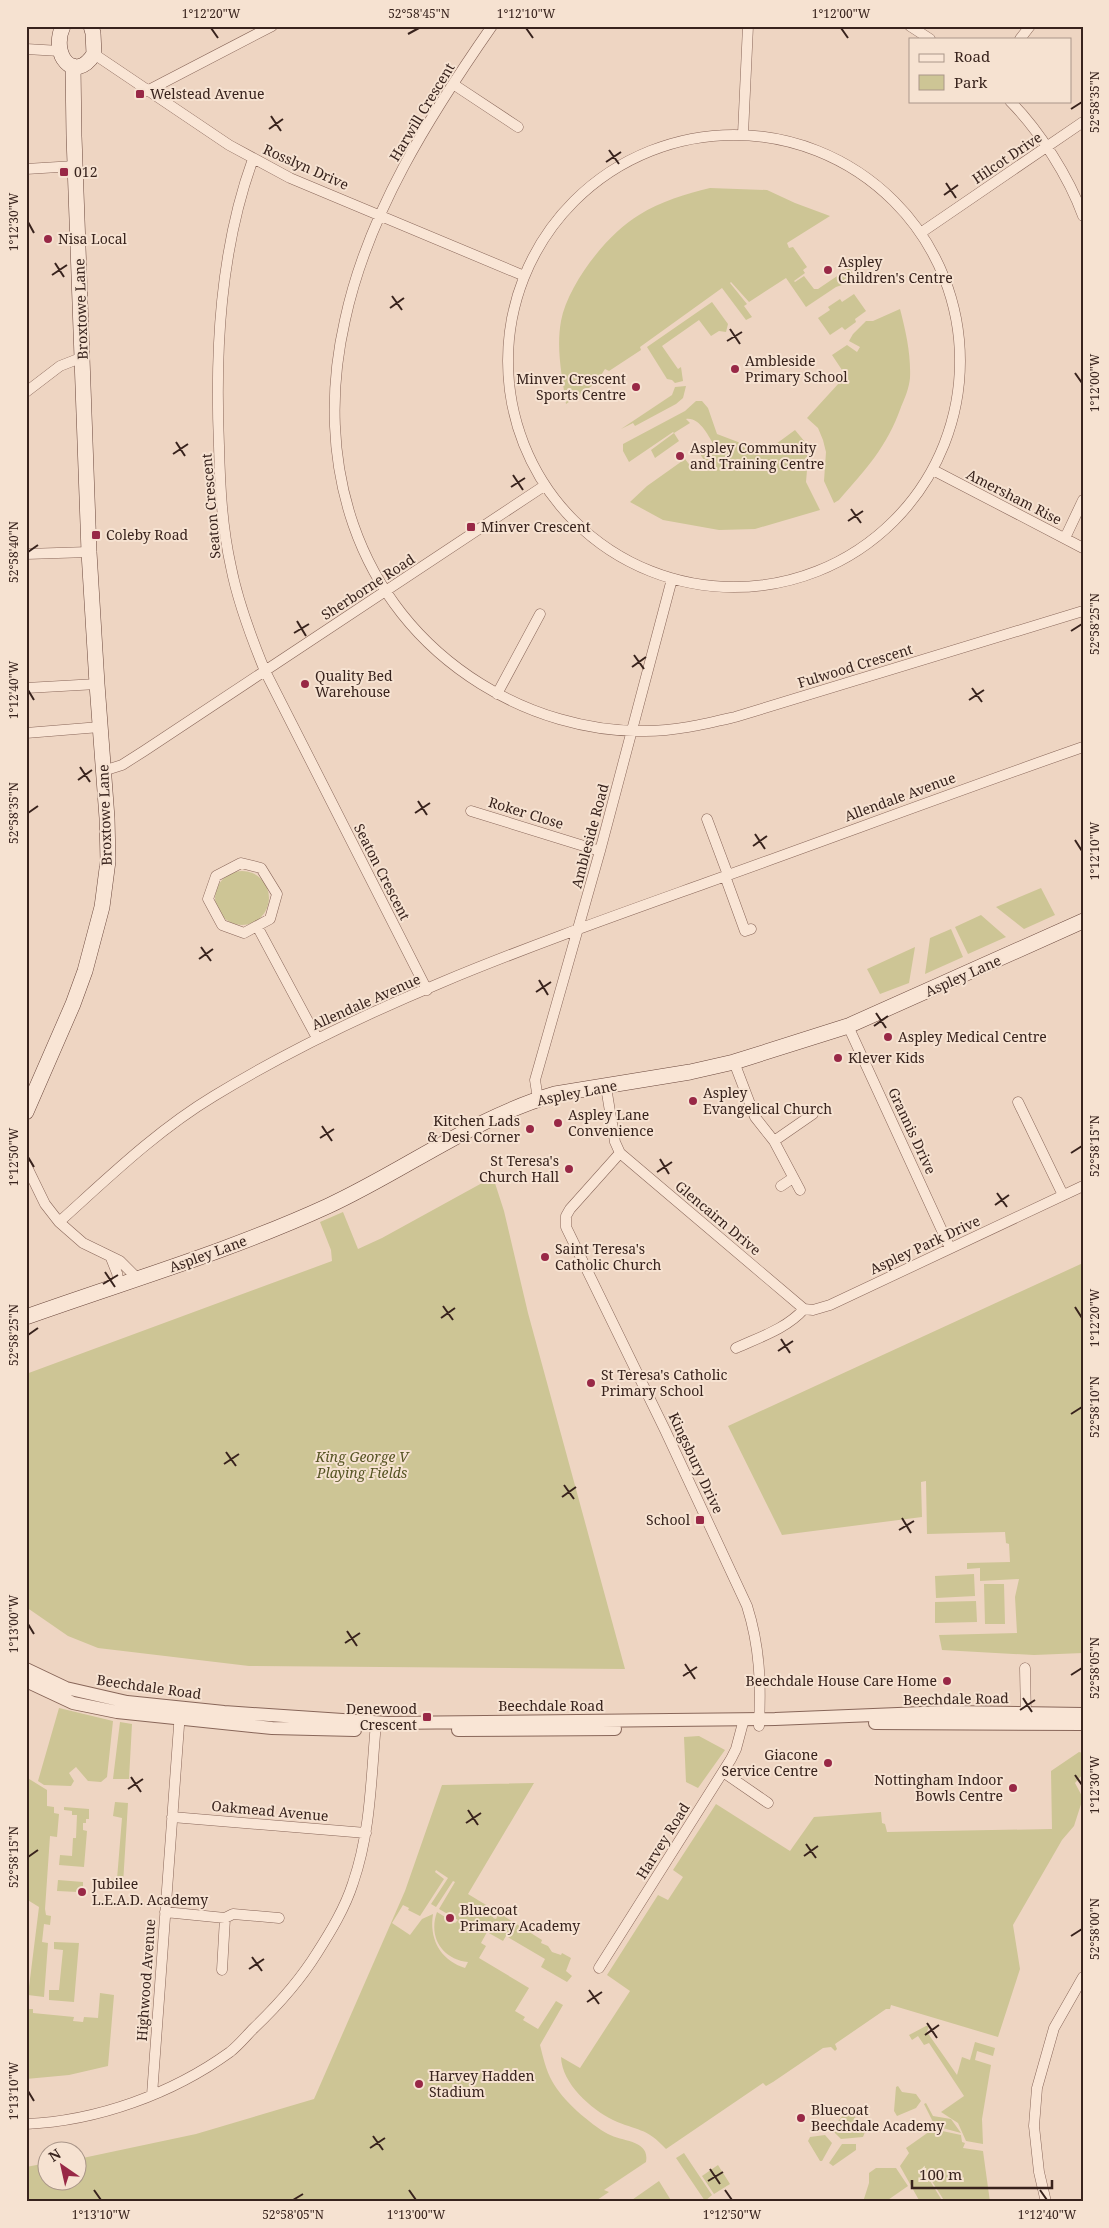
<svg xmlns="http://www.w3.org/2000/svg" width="1109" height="2228" font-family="'Noto Serif',serif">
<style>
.green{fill:#cdc595;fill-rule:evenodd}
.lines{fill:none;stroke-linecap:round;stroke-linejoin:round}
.minor-casing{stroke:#886659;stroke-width:11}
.tertiary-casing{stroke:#886659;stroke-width:14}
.secondary-casing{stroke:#6a473c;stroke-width:16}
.minor{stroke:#f9e5d5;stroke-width:10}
.tertiary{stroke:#f9e5d5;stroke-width:12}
.secondary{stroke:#f9e5d5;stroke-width:15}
.ticks{fill:none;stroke:#38231d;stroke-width:2}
.poi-dot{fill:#982846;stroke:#f6e2d1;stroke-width:2}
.labels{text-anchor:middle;stroke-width:4;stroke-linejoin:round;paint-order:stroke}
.poi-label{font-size:14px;fill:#38231d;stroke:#f6e2d1;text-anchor:start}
.street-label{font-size:14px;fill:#38231d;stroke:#f6e2d1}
.park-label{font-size:14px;font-style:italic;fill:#555423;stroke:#f6e2d1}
.neatline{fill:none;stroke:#38231d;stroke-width:2}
.ticks-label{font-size:12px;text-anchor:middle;fill:#38231d}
</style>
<rect width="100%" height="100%" fill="#eed5c2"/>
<path class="green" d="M710,188l57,2 28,13 35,13 -43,27 2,5 4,-1 14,20 -4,3 2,3 -11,8 1,1 9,-6 10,13h4l31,-21 8,12 -21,7 -30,20 -20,-29 -37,24 -18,-20 -1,1 17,21 -3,2 8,11 -6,3 -24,-32 -82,59 1,3 -32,21 -4,-2 -9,14 -30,21c-4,-28 -10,-55 -5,-83 7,-37 47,-88 78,-106 22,-14 47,-21 71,-27z
M854,294l12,17 -11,8 1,3 -11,8 -3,-3 -12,8 -12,-17 12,-8 -2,-3 12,-8 2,3z
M712,302l16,22 -2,8 -7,-1 -8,5 -12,-16 -37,26 16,23 3,-2 2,14 -8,2 -3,-3 -5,-1 -20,-32z
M900,309c6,23 11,45 10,69 -1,10 -5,20 -9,29 -14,40 -35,62 -62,93l-5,3 -10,-22 2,-29 -3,-12 -5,-12 -11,-10 32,-35 3,-13 -10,-15 15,-10 10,7 3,-5 -11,-6 4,-7 13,-13h7z
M686,386l-3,12 -7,6 -41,22 -2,-3 -12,6 51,-34 3,-8z
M696,401h6l6,7 9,26 21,8 13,11 25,-9 19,-14 10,12 3,16 -2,24 14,28 -65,19 -36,1 -56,-10 -33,-18 17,-16 38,-27 7,9 12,-8 -4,-6 9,-7 2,3 4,-3c-6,-10 -15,-30 -29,-28l4,4 -16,10 5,8 -24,17 -4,-8 23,-17 -1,-1 -44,30 -6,-11v-7l62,-33z
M215 898a27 27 0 1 1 54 0a27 27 0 1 1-54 0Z
M1041,888l14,27 -31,14 -28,-22z
M981,915l25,22 -38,17 -13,-27z
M951,929l12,28 -38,17 5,-36z
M915,947l-6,36 -29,11 -13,-25z
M493,1177l11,34 24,102 97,356 -376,-3 -151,-18 -30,-12 -42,-29v-233l306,-113 -1,-11 -11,-28 23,-10 15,37 24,-11z
M1083,1263v390l-49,2 -92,-5 -3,-15 78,-2 -2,-36 4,-18 -39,2v-13l-13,1v-6l43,-1 -1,-18 -3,-1 -1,-11 -78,2 -1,-53 -5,1 1,35 -140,18 -54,-109z
M974,1574l1,22 -39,2 -1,-22z
M984,1584h20l1,40h-20z
M976,1601l1,21 -42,1v-21z
M59,1708l54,13 -6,56 -6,5 -13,-1 -12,-14 -7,6 5,8 -3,5 -27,-1 -6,-4z
M120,1722l12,2 -3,55h-16z
M699,1736l26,14 -27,38 -12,-6 -2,-45z
M1079,1752l4,1v21l-8,9 8,15 -9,28 -12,14 -49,85 7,44 -22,68 -107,-32 -1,4h-4l-51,35 2,5 -2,2 -4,-4 -8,1 -50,34 -7,4 -3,-3 -97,66c-20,-22 -29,-18 -53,-29 -22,-11 -51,-36 -52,-63l19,11 50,-77 -23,-16 51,-80 10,5 15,-23 -10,-7 43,-66 74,47 24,-34 67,-5 1,11 3,1 2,8 165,-3 -1,-58z
M26,1777l21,13v16l7,1v6l5,1 -2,23 -7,-1 -5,73 1,6 5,1 -1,9 -6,-1 -2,18 6,1 -4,54 -16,-2 11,-88 -13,-8z
M534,1783l-66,111 28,17 -3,7 3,1 3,-6 43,27 -1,3 7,3 4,6 9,3 1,-2 9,5 -5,13 6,5 -5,6 -26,-15 4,-8 -39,-23 -3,5 -16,-9 -6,11 5,3 -7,12 50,30 -14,23 10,6 -2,3 15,9 18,-28 7,4 -23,40c3,12 6,25 12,36 10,19 38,43 56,53 15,8 42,6 38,28l-42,28 5,2 -15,10h-568v-35l21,-4 1,17h30v-21l118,-25 118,-35 91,-208 37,-106zM436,1870l12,8 -17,26 5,3 17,-26 2,1 -16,27 19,11 -3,3 -18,-11c-9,25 5,47 31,50l-3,6c-25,-8 -36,-29 -32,-54l-11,5 -12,16 -18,-12 11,-18 6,3 -1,2 12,6 24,-37 -9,-7z
M115,1802l13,1 -5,81 -14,-1v-4h8l5,-61 -9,-2z
M64,1807l25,2v10h-3v4h-3v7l4,1 -3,36 -25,-2 1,-10 12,1 1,-18h3l1,-23h-5v-4l-8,-1z
M58,1880l25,2v6h-4l-1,4 -21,-1z
M54,1942l25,1 -5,59 -25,-2v-10h10l4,-40 -9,-1z
M100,1993l14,2 -6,71 -39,9 -43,4v-70h7v4l41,4 -1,4 10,1 1,-5 14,1z
M926,2026h3l-2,6 30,43 5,-18 8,3 5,-18 20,6 -2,8 -16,-5 -2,9 16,5 -9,54 1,25 -17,-3 -8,-18 -17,-11 23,-16 -35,-53 -5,2 -6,-9 -6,4 -3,-5z
M898,2086l4,6 14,2 5,7 -5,7 -19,8 -3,-5 2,-24z
M926,2103l7,13 18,3 10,14 -26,-7 -11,-22z
M849,2108l16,24 -2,5 -22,2 -7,-7v-6z
M933,2129l28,6 1,7 3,1 -2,5 20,3 7,51h-45l-17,-27 -1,1 16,26h-23l-20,-36 9,-13 -3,-5z
M825,2135l7,8 -10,18h-2l-12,-20 2,-4z
M842,2144h14v6l-23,16 -4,-3z
M684,2153l28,42 -7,6 -29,-43z
M718,2165l12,19 -16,10 -12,-18z
M876,2168h20l12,18 -23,16h-22l6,-19v-10z
M659,2181l13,21h-43z"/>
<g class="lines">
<defs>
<path id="minor" d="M492,26c-62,89 -124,187 -147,294 -32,140 9,285 136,364 48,30 107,48 164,47 31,0 60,-7 90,-14l348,-106
M910,26l20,13
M1020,39l10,-13
M26,49l34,2
M94,54l135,91 61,33 232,97
M453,84l65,43
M147,91l125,-65
M1010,101c29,29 59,76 73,115
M743,134l5,-108
M508 361a226 226 0 1 1 452 0a226 226 0 1 1-452 0Z
M253,159c-33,91 -38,191 -34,287 1,41 3,81 12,121 7,36 20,70 34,104l162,319
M26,169l49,-3
M922,232l161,-110
M26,392l34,-26 23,-9
M933,470l150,78
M1065,538l18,-38
M26,554l63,-2
M26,688l71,-4
M497,694l43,-80
M26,733l74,-6
M103,771l19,-6 22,-14 400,-265
M471,811l129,40
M707,819l21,56
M241,863l20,5 16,26 -7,25 -26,14 -22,-8 -14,-26 8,-23z
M725,876l20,55 6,-2
M257,926l60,112
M848,1026l102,222
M734,1062l21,55 19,24 26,49
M606,1087l9,55 5,11 184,156
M538,1099l-3,-19 4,-14 61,-215 72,-272
M1018,1102l45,93
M774,1141l39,-27
M620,1153l-50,56 -4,7v11l99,203 82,176c13,41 14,77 12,120
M26,1165l19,39 14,18 24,21 37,18 17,17
M781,1186l12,-8
M59,1222c49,-44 97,-91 155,-126 152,-93 325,-153 492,-213 126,-45 251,-92 377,-136
M111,1258l6,15 2,11
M804,1309l9,1 17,-5 253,-119
M736,1348c24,-11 50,-19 68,-39
M1025,1668l1,51
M723,1772l45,31
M172,1817l194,16
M165,1912l60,6 8,-4 46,4
M599,1968l132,-209 5,-10 8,-30
M222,1970l3,-52
M152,2095l28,-383
M26,2124c71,-3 146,-30 204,-72 9,-7 16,-16 24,-24 24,-23 45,-46 63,-75 14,-22 28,-45 36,-70 18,-52 18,-106 23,-160
M1046,2202l-7,-30 -5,-46 3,-38 17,-60 29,-51"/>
<path id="tertiary" d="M26,1669l40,19 61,14 97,10 163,11 388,-4 172,-7 136,2
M26,1681l47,22 44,9 155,16 83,2
M875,1723l208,1
M458,1730l157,-1"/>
<path id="secondary" d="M63,26c-13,28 11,59 31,28l-1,-21 -2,-7
M26,1112l47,-108 12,-33 17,-64 6,-46 -1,-43 -10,-134 -8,-132 -15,-416 -1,-70
M26,1317c101,-36 204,-66 302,-111 76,-35 145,-88 227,-112l135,-22 44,-10 114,-36 235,-105"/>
</defs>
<use href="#minor" class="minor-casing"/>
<use href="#tertiary" class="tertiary-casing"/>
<use href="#secondary" class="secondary-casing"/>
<use href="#minor" class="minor"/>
<use href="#tertiary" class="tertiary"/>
<use href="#secondary" class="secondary"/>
</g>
<path class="ticks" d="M211,28l7,10M526,28l7,10M841,28l7,10M408,34l11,-6M1071,109l11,-7M271,116l10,15M269,129l14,-10M609,150l10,14M606,162l15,-10M946,183l10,15M944,195l14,-10M28,222l6,11M55,263l9,14M52,275l15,-10M392,296l10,14M390,308l14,-10M730,329l10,15M727,341l15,-9M1075,373l7,10M176,442l9,14M173,454l15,-10M513,475l10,15M511,487l14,-9M851,509l10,14M848,521l15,-10M28,552l10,-7M297,621l9,15M1071,631l11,-7M294,633l15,-9M634,655l10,14M632,667l14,-10M972,688l10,14M28,690l6,10M969,700l15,-10M80,767l10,15M78,780l14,-10M418,801l9,14M28,813l10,-7M415,813l15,-10M755,834l10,15M1075,840l7,11M753,846l14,-10M201,947l10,14M199,959l14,-10M539,980l9,15M536,992l15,-10M876,1013l10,15M874,1026l14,-10M322,1126l10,15M320,1138l14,-9M1071,1153l11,-7M28,1157l6,10M660,1159l9,15M657,1172l15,-10M997,1193l10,14M995,1205l14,-10M105,1272l10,15M103,1284l15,-9M443,1306l10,14M1075,1307l7,11M441,1318l14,-10M28,1335l10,-7M781,1339l9,14M778,1351l15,-10M1071,1414l11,-7M226,1452l10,14M224,1464l15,-10M564,1485l10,14M562,1497l14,-10M902,1518l9,15M899,1530l15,-9M28,1624l6,10M347,1631l10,15M345,1643l15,-10M685,1664l10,15M1071,1675l11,-7M683,1676l14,-9M1023,1698l9,14M1020,1710l15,-10M1075,1775l7,10M131,1777l10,15M128,1789l15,-10M468,1810l10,15M466,1823l15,-10M806,1844l10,14M804,1856l14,-10M28,1857l10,-7M1071,1936l11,-7M252,1957l10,14M249,1969l15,-10M589,1990l10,14M587,2002l15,-10M927,2023l10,15M925,2035l14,-10M28,2091l6,10M373,2136l10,14M370,2148l15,-10M710,2169l10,15M708,2181l15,-9M94,2190l7,10M409,2190l7,10M725,2190l7,10M1040,2190l7,10M293,2200l10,-6"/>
<g class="poi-dot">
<rect x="135" y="89" width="10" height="10" rx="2.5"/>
<rect x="59" y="167" width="10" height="10" rx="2.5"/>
<circle cx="48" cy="239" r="5"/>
<circle cx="828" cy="270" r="5"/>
<circle cx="735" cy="369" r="5"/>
<circle cx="636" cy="387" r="5"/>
<circle cx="680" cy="456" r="5"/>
<rect x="466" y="522" width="10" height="10" rx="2.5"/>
<rect x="91" y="530" width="10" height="10" rx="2.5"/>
<circle cx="305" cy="684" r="5"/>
<circle cx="888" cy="1037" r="5"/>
<circle cx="838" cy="1058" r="5"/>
<circle cx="693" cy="1101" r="5"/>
<circle cx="558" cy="1123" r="5"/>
<circle cx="530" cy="1129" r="5"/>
<circle cx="569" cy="1169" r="5"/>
<circle cx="545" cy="1257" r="5"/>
<circle cx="591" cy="1383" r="5"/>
<rect x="695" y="1515" width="10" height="10" rx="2.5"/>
<circle cx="947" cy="1681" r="5"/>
<rect x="422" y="1712" width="10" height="10" rx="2.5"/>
<circle cx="828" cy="1763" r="5"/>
<circle cx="1013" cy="1788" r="5"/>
<circle cx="82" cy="1892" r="5"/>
<circle cx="450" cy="1918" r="5"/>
<circle cx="419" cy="2084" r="5"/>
<circle cx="801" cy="2118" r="5"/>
</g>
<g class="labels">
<g class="poi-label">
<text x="150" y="99">Welstead Avenue</text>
<text x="74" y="177">012</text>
<text x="58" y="244">Nisa Local</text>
<text x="838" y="267">Aspley<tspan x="838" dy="16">Children's Centre</tspan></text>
<text x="745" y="366">Ambleside<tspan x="745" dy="16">Primary School</tspan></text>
<text x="626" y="384" text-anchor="end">Minver Crescent<tspan x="626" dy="16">Sports Centre</tspan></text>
<text x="690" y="453">Aspley Community<tspan x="690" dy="16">and Training Centre</tspan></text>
<text x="481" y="532">Minver Crescent</text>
<text x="106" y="540">Coleby Road</text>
<text x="315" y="681">Quality Bed<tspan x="315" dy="16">Warehouse</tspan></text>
<text x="898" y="1042">Aspley Medical Centre</text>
<text x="848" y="1063">Klever Kids</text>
<text x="703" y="1098">Aspley<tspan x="703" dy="16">Evangelical Church</tspan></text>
<text x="568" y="1120">Aspley Lane<tspan x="568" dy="16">Convenience</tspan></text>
<text x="520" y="1126" text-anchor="end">Kitchen Lads<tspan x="520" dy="16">&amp; Desi Corner</tspan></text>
<text x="559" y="1166" text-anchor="end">St Teresa's<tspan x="559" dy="16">Church Hall</tspan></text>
<text x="555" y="1254">Saint Teresa's<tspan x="555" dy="16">Catholic Church</tspan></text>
<text x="601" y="1380">St Teresa's Catholic<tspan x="601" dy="16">Primary School</tspan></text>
<text x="690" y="1525" text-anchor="end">School</text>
<text x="937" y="1686" text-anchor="end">Beechdale House Care Home</text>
<text x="417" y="1714" text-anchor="end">Denewood<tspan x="417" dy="16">Crescent</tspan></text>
<text x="818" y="1760" text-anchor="end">Giacone<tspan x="818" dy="16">Service Centre</tspan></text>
<text x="1003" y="1785" text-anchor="end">Nottingham Indoor<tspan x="1003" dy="16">Bowls Centre</tspan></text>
<text x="92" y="1889">Jubilee<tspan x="92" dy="16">L.E.A.D. Academy</tspan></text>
<text x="460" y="1915">Bluecoat<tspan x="460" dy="16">Primary Academy</tspan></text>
<text x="429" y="2081">Harvey Hadden<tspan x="429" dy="16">Stadium</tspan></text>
<text x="811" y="2115">Bluecoat<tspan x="811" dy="16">Beechdale Academy</tspan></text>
</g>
<g class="street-label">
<text transform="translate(422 112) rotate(-59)" y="5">Harwill Crescent</text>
<text transform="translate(1007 158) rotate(-34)" y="5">Hilcot Drive</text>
<text transform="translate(306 167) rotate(24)" y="5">Rosslyn Drive</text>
<text transform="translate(81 309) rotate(-92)" y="5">Broxtowe Lane</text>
<text transform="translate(1014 497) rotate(27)" y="5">Amersham Rise</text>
<text transform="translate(211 506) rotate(-95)" y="5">Seaton Crescent</text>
<text transform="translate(368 587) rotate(-33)" y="5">Sherborne Road</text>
<text transform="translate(855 666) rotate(-17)" y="5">Fulwood Crescent</text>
<text transform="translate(900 797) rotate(-20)" y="5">Allendale Avenue</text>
<text transform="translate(526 813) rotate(17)" y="5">Roker Close</text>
<text transform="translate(105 815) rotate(-92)" y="5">Broxtowe Lane</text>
<text transform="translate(590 836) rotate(-75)" y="5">Ambleside Road</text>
<text transform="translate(382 872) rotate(63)" y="5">Seaton Crescent</text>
<text transform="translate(963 976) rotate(-24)" y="5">Aspley Lane</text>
<text transform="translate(366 1002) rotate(-24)" y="5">Allendale Avenue</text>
<text transform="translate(577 1093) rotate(-11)" y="5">Aspley Lane</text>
<text transform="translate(912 1131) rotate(65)" y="5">Grannis Drive</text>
<text transform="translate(718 1218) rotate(40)" y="5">Glencairn Drive</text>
<text transform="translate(925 1245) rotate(-25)" y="5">Aspley Park Drive</text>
<text transform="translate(208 1254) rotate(-20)" y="5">Aspley Lane</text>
<text transform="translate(696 1463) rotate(65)" y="5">Kingsbury Drive</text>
<text transform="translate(149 1687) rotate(8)" y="5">Beechdale Road</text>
<text transform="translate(956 1699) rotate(-1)" y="5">Beechdale Road</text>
<text x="551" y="1711">Beechdale Road</text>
<text transform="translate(270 1811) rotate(5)" y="5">Oakmead Avenue</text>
<text transform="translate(663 1841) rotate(-58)" y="5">Harvey Road</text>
<text transform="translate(146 1980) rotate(-86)" y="5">Highwood Avenue</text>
</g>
<g class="park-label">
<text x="362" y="1462">King George V<tspan x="362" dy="16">Playing Fields</tspan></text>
</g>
</g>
<rect width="1109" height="2228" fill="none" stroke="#f6e2d1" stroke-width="55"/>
<rect x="909" y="38" width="162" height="65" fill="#f6e2d1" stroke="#aa9689"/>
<rect x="919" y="54" width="25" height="8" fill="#f9e5d5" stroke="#aa9689"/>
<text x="954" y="62" font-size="15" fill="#38231d">Road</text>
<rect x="919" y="75" width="25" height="15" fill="#cdc595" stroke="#aa9689"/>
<text x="954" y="88" font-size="15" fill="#38231d">Park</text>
<g transform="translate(62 2166) rotate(326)"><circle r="24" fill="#f6e2d1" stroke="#aa9689"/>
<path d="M0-4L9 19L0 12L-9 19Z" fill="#982846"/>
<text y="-8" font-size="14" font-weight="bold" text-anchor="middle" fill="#38231d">N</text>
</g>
<path d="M912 2180v8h140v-8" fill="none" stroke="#38231d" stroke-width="2.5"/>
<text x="919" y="2180" font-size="15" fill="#38231d" stroke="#f6e2d1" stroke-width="4" paint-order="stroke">100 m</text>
<rect x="28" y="28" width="1054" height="2172" class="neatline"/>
<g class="ticks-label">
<text x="211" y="18">1°12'20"W</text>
<text x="419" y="18">52°58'45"N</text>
<text x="526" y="18">1°12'10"W</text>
<text x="841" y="18">1°12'00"W</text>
<text transform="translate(1095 102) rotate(-90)" y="4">52°58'35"N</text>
<text transform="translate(14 222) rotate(-90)" y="4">1°12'30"W</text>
<text transform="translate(1095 383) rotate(-90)" y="4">1°12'00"W</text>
<text transform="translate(14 552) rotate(-90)" y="4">52°58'40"N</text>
<text transform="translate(1095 624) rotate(-90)" y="4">52°58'25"N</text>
<text transform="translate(14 690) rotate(-90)" y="4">1°12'40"W</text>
<text transform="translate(14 813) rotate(-90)" y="4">52°58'35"N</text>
<text transform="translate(1095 851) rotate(-90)" y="4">1°12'10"W</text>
<text transform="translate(1095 1146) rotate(-90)" y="4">52°58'15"N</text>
<text transform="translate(14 1157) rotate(-90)" y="4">1°12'50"W</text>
<text transform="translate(1095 1318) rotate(-90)" y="4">1°12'20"W</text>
<text transform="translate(14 1335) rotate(-90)" y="4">52°58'25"N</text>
<text transform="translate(1095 1407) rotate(-90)" y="4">52°58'10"N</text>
<text transform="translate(14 1624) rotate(-90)" y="4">1°13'00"W</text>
<text transform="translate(1095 1668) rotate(-90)" y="4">52°58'05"N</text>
<text transform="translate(1095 1785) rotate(-90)" y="4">1°12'30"W</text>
<text transform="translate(14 1857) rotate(-90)" y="4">52°58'15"N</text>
<text transform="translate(1095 1929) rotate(-90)" y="4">52°58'00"N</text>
<text transform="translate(14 2091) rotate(-90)" y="4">1°13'10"W</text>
<text x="101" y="2219">1°13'10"W</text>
<text x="293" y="2219">52°58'05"N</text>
<text x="416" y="2219">1°13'00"W</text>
<text x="732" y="2219">1°12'50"W</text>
<text x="1047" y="2219">1°12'40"W</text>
</g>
</svg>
